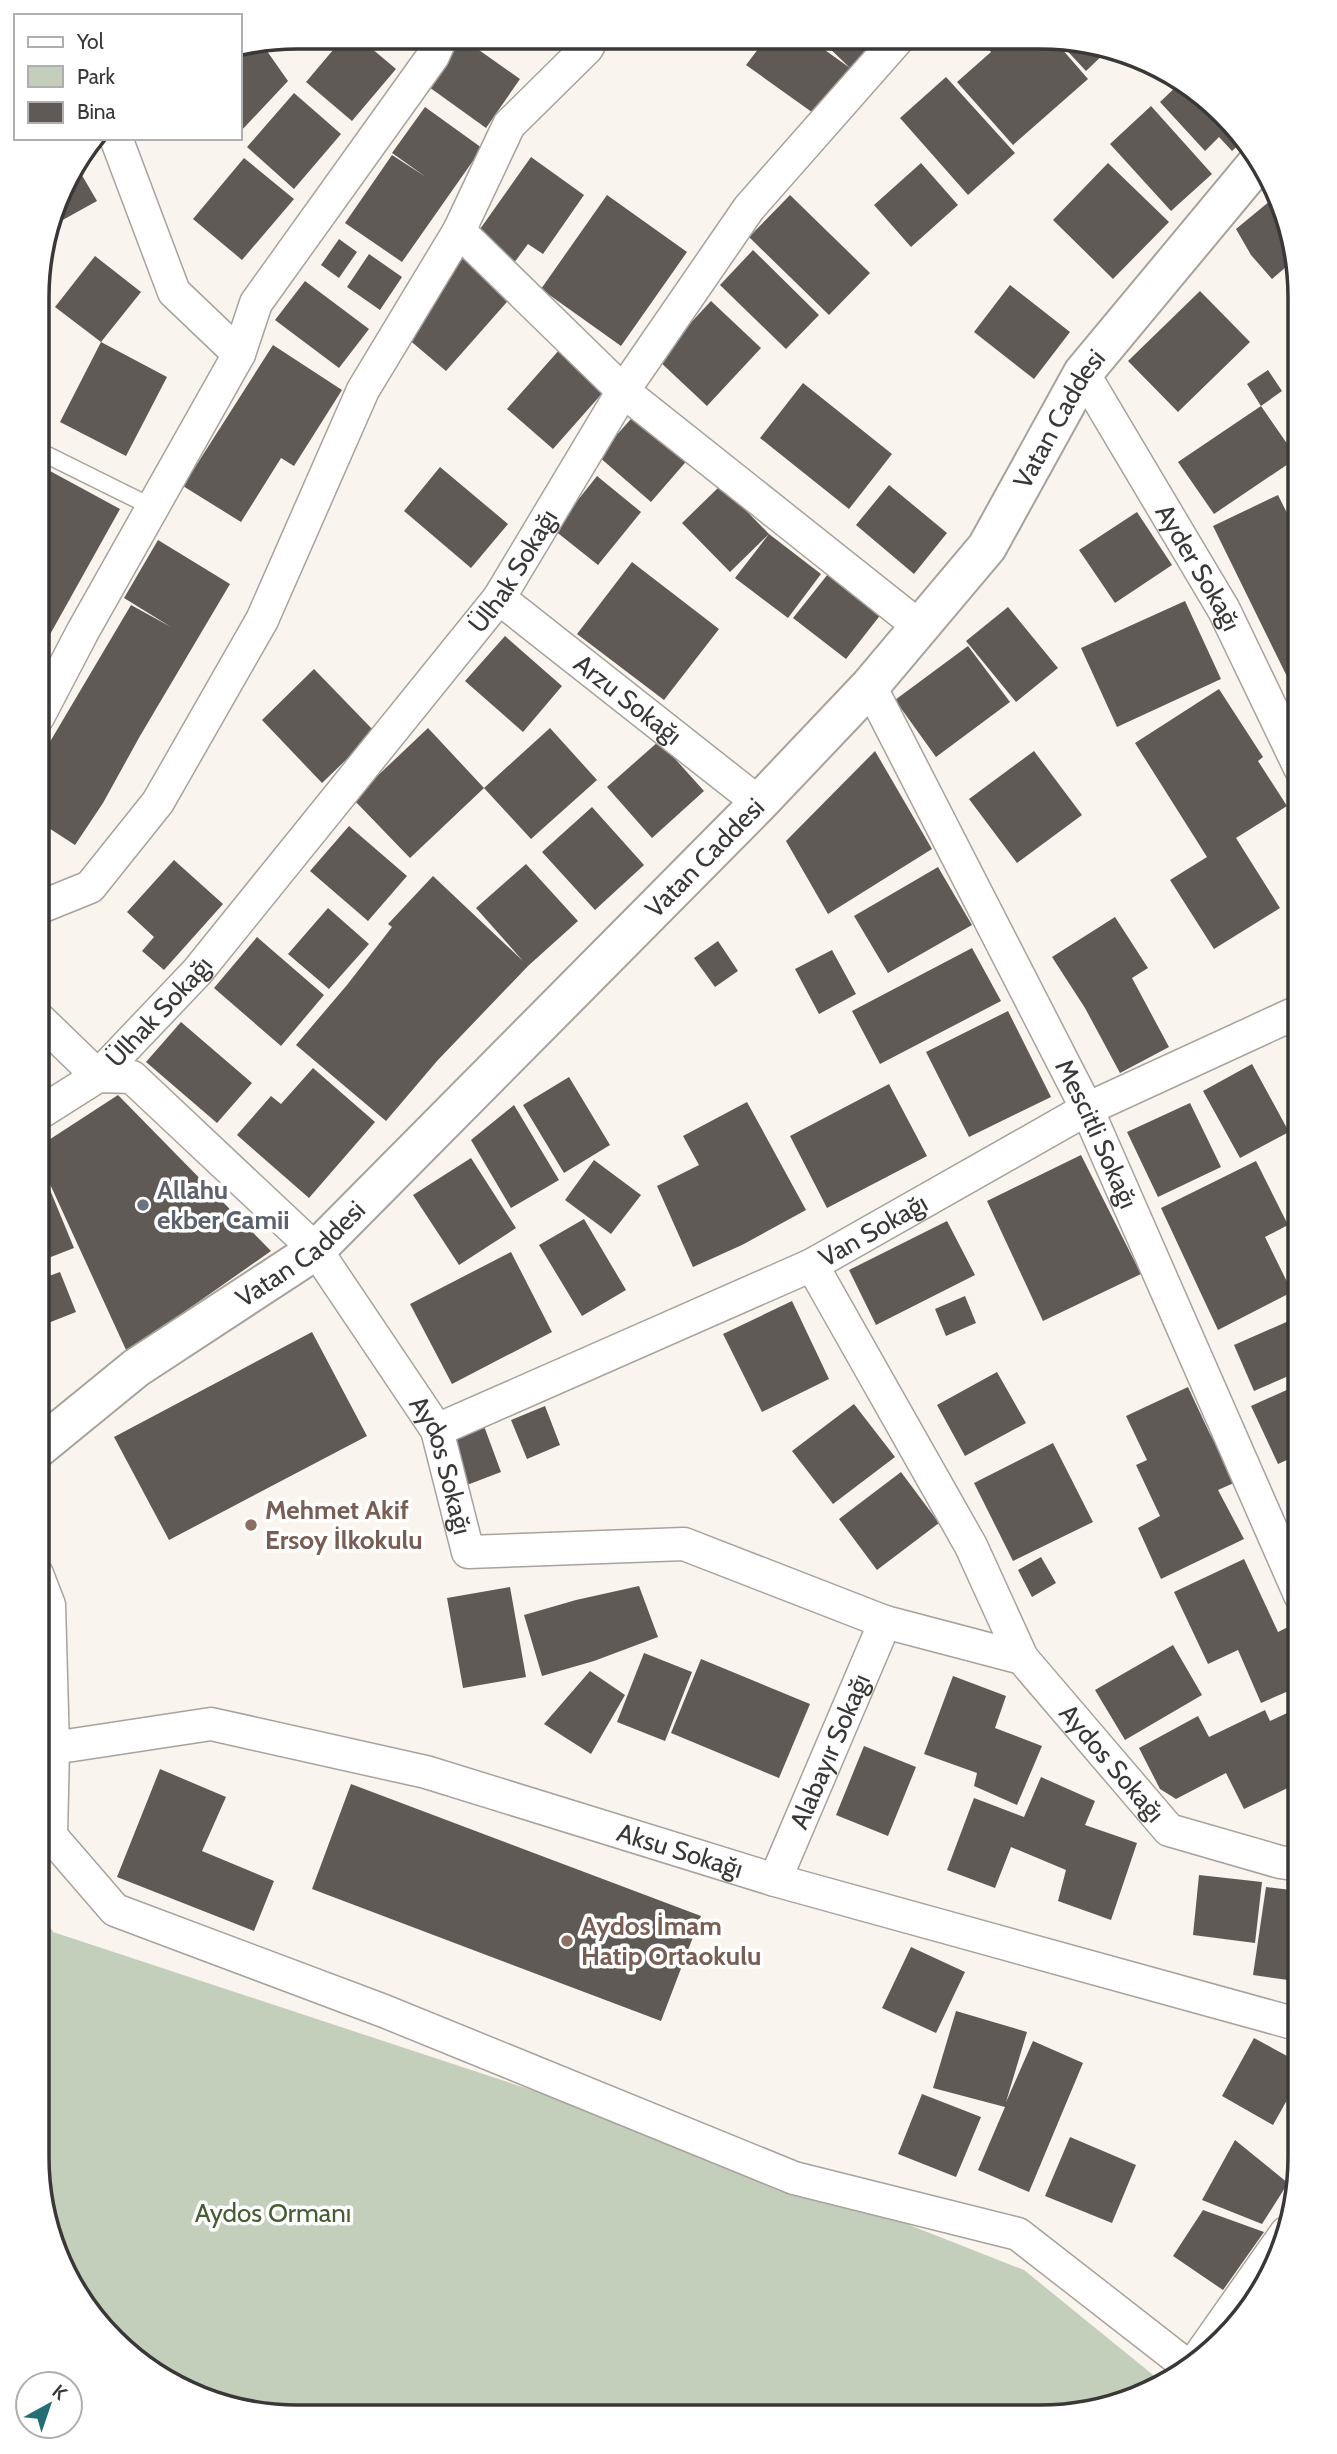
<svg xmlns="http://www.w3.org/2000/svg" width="1337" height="2454" font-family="Cabin,sans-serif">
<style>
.green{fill:#c3cfbb}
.building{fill:#605a56}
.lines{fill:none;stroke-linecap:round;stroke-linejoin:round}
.service-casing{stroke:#a8a29d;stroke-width:19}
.minor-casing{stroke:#a8a29d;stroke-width:35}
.tertiary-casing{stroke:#a8a29d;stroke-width:42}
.service{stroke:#fff;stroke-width:16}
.minor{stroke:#fff;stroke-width:32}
.tertiary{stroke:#fff;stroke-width:38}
.worship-dot{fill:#6b7280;stroke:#fff;stroke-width:2.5}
.education-dot{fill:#8d6e63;stroke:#fff;stroke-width:2.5}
.labels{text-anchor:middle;stroke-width:7;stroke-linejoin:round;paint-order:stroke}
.street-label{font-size:26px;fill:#3a3836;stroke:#fff}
.worship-label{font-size:26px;font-weight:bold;fill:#5b616d;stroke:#fff;text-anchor:start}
.education-label{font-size:26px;font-weight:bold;fill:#785e54;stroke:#fff;text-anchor:start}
.park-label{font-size:26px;fill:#455d32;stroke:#fff}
.rim{fill:none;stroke:#3a3836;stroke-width:3.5}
</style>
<rect width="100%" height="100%" fill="#faf4ee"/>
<path class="green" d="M37,1905l16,27 691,228 280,110 139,113 -39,20 -84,14 -778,-2 -65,-18 -59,-34 -57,-61 -30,-61 -14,-84z"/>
<path class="building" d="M344,37h14l38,32 -44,52 -46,-39z
M462,38l58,41 -34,49 -57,-41z
M765,40h46l39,28 -34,47 -70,-50z
M821,40h56l-27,28z
M992,41h63l33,38 -75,66 -56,-63 34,-30 -5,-6z
M1058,41l33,1 19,6 -24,23z
M262,44l26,37 -48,51v-84z
M946,77l69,76 -47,42 -68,-77z
M1182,81l29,20 34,38 -13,12 -13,-14 -14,14 -45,-49z
M294,93l47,41 -47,55 -47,-42z
M1151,106l61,68 -41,37 -61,-67z
M425,107l57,41 -80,114 -57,-39 47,-68 34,22 -34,-24z
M531,157l53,38 -41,59 -15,-10 -17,23 -38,-28z
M244,158l50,41 -52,61 -49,-41z
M921,163l37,42 -47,42 -37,-42z
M1108,163l61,59 -56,57 -60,-59z
M76,165l21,36 -47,26 14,-46z
M607,195l80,57 -66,94 -80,-57z
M790,195l80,78 -41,42 -80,-78z
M1277,195l9,18 8,47 -22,19 -21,-24 -15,-26z
M339,239l18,13 -18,26 -18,-13z
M753,250l66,65 -33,34 -66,-64z
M369,254l33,23 -22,33 -33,-23z
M466,254l47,41 -67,76 -39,-33z
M95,256l46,36 -40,50 -46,-35z
M305,281l64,48 -30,39 -64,-48z
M1010,285l60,47 -36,47 -60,-47z
M1200,291l50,51 -72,70 -50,-51z
M711,301l50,47 -54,58 -50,-47z
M101,342l66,35 -41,79 -66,-34z
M273,345l69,45 -48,76 -13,-8 -40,64 -58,-36z
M560,349l46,40 -53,60 -46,-40z
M1268,370l14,21 -21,15 -14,-22z
M803,383l89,71 -43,55 -89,-71z
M1261,406l36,52 -83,56 -36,-52z
M638,411l52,46 -39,45 -53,-46z
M39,465l81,44 -82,147 1,-92z
M440,467l68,57 -37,44 -67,-57z
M597,476l44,36 -43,53 -44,-35z
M721,485l48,49 52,40 -33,44 -53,-40 34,-44 -39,38 -48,-49z
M889,485l58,48 -33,41 -58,-49z
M1278,495l22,44v164l-87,-177z
M1137,512l35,53 -57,38 -36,-53z
M158,540l72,44 -90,152 -37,67 -28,42 -37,-24v-59l93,-157 40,22 -47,-29z
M632,562l87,67 -55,71 -87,-66z
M836,564l53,40 -43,55 -53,-41z
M1185,601l36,78 -104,48 -36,-79z
M1008,607l50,61 -42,34 -50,-61z
M505,636l57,50 -39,46 -58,-51z
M968,646l42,56 -74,55 -41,-57z
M314,669l61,63 -53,51 -60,-63z
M1219,689l44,68 -5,4 29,45 -51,32 44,70 -66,41 -44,-69 37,-23 -72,-114z
M428,728l56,60 -74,70 -57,-59z
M550,728l47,52 -66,59 -47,-51z
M659,741l45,50 -52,47 -45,-51z
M875,751l57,98 -104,65 -42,-73z
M1034,751l48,64 -65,48 -48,-64z
M592,807l52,58 -49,45 -53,-58z
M349,826l58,50 -39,45 -58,-50z
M174,860l49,44 -59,66 -22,-19 12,-14 -27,-25z
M526,864l52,57 -50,45 -91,95 -51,60 -90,-76 51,-60 45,-58 -4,-3 45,-48 90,85 -47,-53z
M938,867l34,58 -84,48 -34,-57z
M328,908l41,36 -40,45 -41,-35z
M1115,917l33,51 -16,10 37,69 -49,26 -35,-65 -33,-51z
M257,937l67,58 -43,51 -67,-58z
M718,941l20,30 -23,16 -21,-29z
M972,948l29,53 -121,63 -28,-53z
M832,950l24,44 -37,20 -24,-45z
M1008,1011l43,86 -82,40 -43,-85z
M181,1022l71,61 -35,40 -71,-61z
M1252,1064l37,68 -49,26 -37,-67z
M313,1068l62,54 -66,76 -72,-63 34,-39 10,8z
M569,1077l41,68 -46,28 -41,-68z
M889,1084l38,72 -100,52 -37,-72z
M118,1095l153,156 -144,101 -89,-194v-11z
M747,1102l59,108 -64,35 -49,22 -36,-81 42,-21 -16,-29z
M1190,1103l31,64 -63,30 -31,-65z
M514,1105l45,75 -48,28 -40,-68z
M1081,1155l60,119 -98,47 -56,-120z
M471,1158l45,70 -57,37 -46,-70z
M594,1160l47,35 -30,39 -46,-34z
M1256,1161l32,64 -23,12 27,55 -74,38 -57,-122z
M48,1185l26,63 -36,14v-73z
M584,1219l42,71 -44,26 -43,-71z
M947,1221l28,54 -99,50 -27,-55z
M511,1252l41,80 -100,52 -42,-80z
M60,1272l16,40 -38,15v-47z
M965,1296l11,27 -30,13 -11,-27z
M792,1301l37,78 -67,33 -39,-78z
M1300,1316v55l-46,20 -20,-46z
M312,1332l55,104 -198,104 -55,-103z
M997,1372l29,51 -61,33 -28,-51z
M1300,1384v70l-22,10 -27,-58z
M1188,1387l21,45 27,50 -18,8 26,49 -83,40 -23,-51 22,-12 -24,-51 11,-5 -21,-44z
M854,1404l41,53 -62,47 -41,-53z
M545,1406l15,39 -33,14 -16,-39z
M484,1426l17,46 -34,13 -18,-45z
M1053,1443l40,79 -80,39 -39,-78z
M901,1472l38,51 -62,47 -38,-51z
M1041,1557l15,26 -24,14 -14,-27z
M1244,1559l34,73 12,-6 10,21v39l-39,17 -23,-53 -30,14 -34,-72z
M639,1586l19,51 -64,24 -52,15 -18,-61 52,-15z
M510,1587l16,90 -63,11 -16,-90z
M1173,1645l29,50 -77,45 -30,-50z
M644,1653l48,19 -27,69 -48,-19z
M701,1659l109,45 -31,74 -108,-45z
M590,1671l35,24 -34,59 -47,-30z
M953,1676l53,20 -11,32 47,18 -25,59 -43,-19 3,-13 -53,-19z
M1300,1707v75l-56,27 -18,-36 -50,26 -16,-10 -21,-41 59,-32 11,21 56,-27 5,11z
M864,1746l52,21 -28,69 -52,-21z
M160,1769l66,28 -24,54 72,30 -20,50 -137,-54z
M1041,1777l54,24 -10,24 52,18 -26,77 -53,-19 8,-31 -55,-23 -16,41 -48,-18 27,-72 50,19z
M351,1784l350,132 -40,105 -349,-132z
M1199,1875l63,7 -7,61 -62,-8z
M1266,1887l34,4 -12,89 -35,-5z
M911,1947l54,25 -29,61 -54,-25z
M956,2011l71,21 -21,70 27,-61 50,22 -54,129 -51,-22 27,-63 -72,-19z
M1254,2038l46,25v14l-27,48 -51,-29z
M922,2094l59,23 -25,60 -58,-23z
M1070,2137l66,28 -24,58 -67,-27z
M1235,2140l53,43 -26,41 -60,-24z
M1203,2210l61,22 -41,58 -50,-34z"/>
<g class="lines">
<defs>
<path id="service" d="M39,451l113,56"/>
<g id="minor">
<path d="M116,138l58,154 65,62"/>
<path d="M459,231l164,160 297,236"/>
<path id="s1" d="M1083,373l141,237 76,158"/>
<path id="s2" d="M499,598l260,205"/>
<path id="s3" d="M870,686l217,423 213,486"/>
<path d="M38,717l45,-86 156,-277 17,-51 177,-247 8,-18"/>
<path d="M38,908l52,-21 68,-85 104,-182 101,-230 96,-159 50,-106 78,-77 5,-9"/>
<path id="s4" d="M38,1018l60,58 99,-104 302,-374 124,-207 126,-183 148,-168"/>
<path id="s5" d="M38,1114l60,-38 34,1 184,173 121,180 31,122 216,-8 201,78 137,36 147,172 111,32 20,3"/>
<path d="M812,1265l159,281 51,112"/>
<path id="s6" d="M437,1430l375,-165 275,-156 213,-98"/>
<path d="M37,1574l12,31 4,143 -2,88 64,74 269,101 410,167 224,56 172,134"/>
<path id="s7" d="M53,1748l158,-24 215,48 349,108 525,145"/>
<path id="s8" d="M775,1880l110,-258"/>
<path d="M1191,2368l95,-135"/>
</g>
<g id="tertiary">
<path id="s9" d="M38,1448l98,-80 180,-118 443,-447 111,-117 117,-139 96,-174 177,-213"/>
</g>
</defs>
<use href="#service" class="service-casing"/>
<use href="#minor" class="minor-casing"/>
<use href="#tertiary" class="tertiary-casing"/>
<use href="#service" class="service"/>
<use href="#minor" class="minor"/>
<use href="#tertiary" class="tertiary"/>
</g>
<circle class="worship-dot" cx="143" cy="1205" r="7"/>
<g class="education-dot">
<circle cx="251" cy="1525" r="7"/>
<circle cx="567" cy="1941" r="7"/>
</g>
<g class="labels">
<g class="street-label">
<text dy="9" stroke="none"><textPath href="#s9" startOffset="1461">Vatan Caddesi</textPath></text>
<text dy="9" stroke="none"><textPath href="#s1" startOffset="226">Ayder Sokağı</textPath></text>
<text dy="9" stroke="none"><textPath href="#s4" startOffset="738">Ülhak Sokağı</textPath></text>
<text dy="9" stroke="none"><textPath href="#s2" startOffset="164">Arzu Sokağı</textPath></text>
<text dy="9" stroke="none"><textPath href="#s9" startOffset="894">Vatan Caddesi</textPath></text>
<text dy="9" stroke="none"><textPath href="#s4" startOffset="172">Ülhak Sokağı</textPath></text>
<text dy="9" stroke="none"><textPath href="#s3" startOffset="502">Mescitli Sokağı</textPath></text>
<text dy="9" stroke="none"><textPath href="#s6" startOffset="480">Van Sokağı</textPath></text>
<text dy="9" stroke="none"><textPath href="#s9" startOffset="327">Vatan Caddesi</textPath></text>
<text dy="9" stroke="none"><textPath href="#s5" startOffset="609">Aydos Sokağı</textPath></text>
<text dy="9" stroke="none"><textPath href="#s8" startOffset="140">Alabayır Sokağı</textPath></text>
<text dy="9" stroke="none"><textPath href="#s5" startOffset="1412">Aydos Sokağı</textPath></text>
<text dy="9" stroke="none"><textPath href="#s7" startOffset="646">Aksu Sokağı</textPath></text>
</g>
<g class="worship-label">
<text x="157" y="1199">Allahu<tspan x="157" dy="30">ekber Camii</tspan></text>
</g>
<g class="education-label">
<text x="265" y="1519">Mehmet Akif<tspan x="265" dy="30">Ersoy İlkokulu</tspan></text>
<text x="581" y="1935">Aydos İmam<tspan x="581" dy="30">Hatip Ortaokulu</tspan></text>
</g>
<g class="park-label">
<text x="273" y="2222">Aydos Ormanı</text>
</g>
</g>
<path d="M0 0H1337V2454H0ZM297 49H1040A248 248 0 0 1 1288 297V2157A248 248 0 0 1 1040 2405H297A248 248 0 0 1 49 2157V297A248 248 0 0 1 297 49Z" fill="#fff" fill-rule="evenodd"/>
<path class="rim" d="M297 49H1040A248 248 0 0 1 1288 297V2157A248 248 0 0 1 1040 2405H297A248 248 0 0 1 49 2157V297A248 248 0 0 1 297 49Z"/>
<rect x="14" y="14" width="228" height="126" fill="#ffffff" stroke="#b0afaf" stroke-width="2"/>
<rect x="28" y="37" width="35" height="10" fill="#ffffff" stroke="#b0afaf" stroke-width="2"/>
<text x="77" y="49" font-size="21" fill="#3a3836">Yol</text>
<rect x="28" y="66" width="35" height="21" fill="#c3cfbb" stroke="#b0afaf" stroke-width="2"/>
<text x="77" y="84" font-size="21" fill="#3a3836">Park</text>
<rect x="28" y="102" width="35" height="21" fill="#605a56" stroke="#b0afaf" stroke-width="2"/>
<text x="77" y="119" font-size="21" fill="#3a3836">Bina</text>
<g transform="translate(49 2405) rotate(40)"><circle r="33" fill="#ffffff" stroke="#b0afaf" stroke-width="2"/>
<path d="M0-5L12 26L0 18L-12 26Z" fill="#246f76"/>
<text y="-10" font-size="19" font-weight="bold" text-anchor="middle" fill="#3a3836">K</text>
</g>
</svg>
